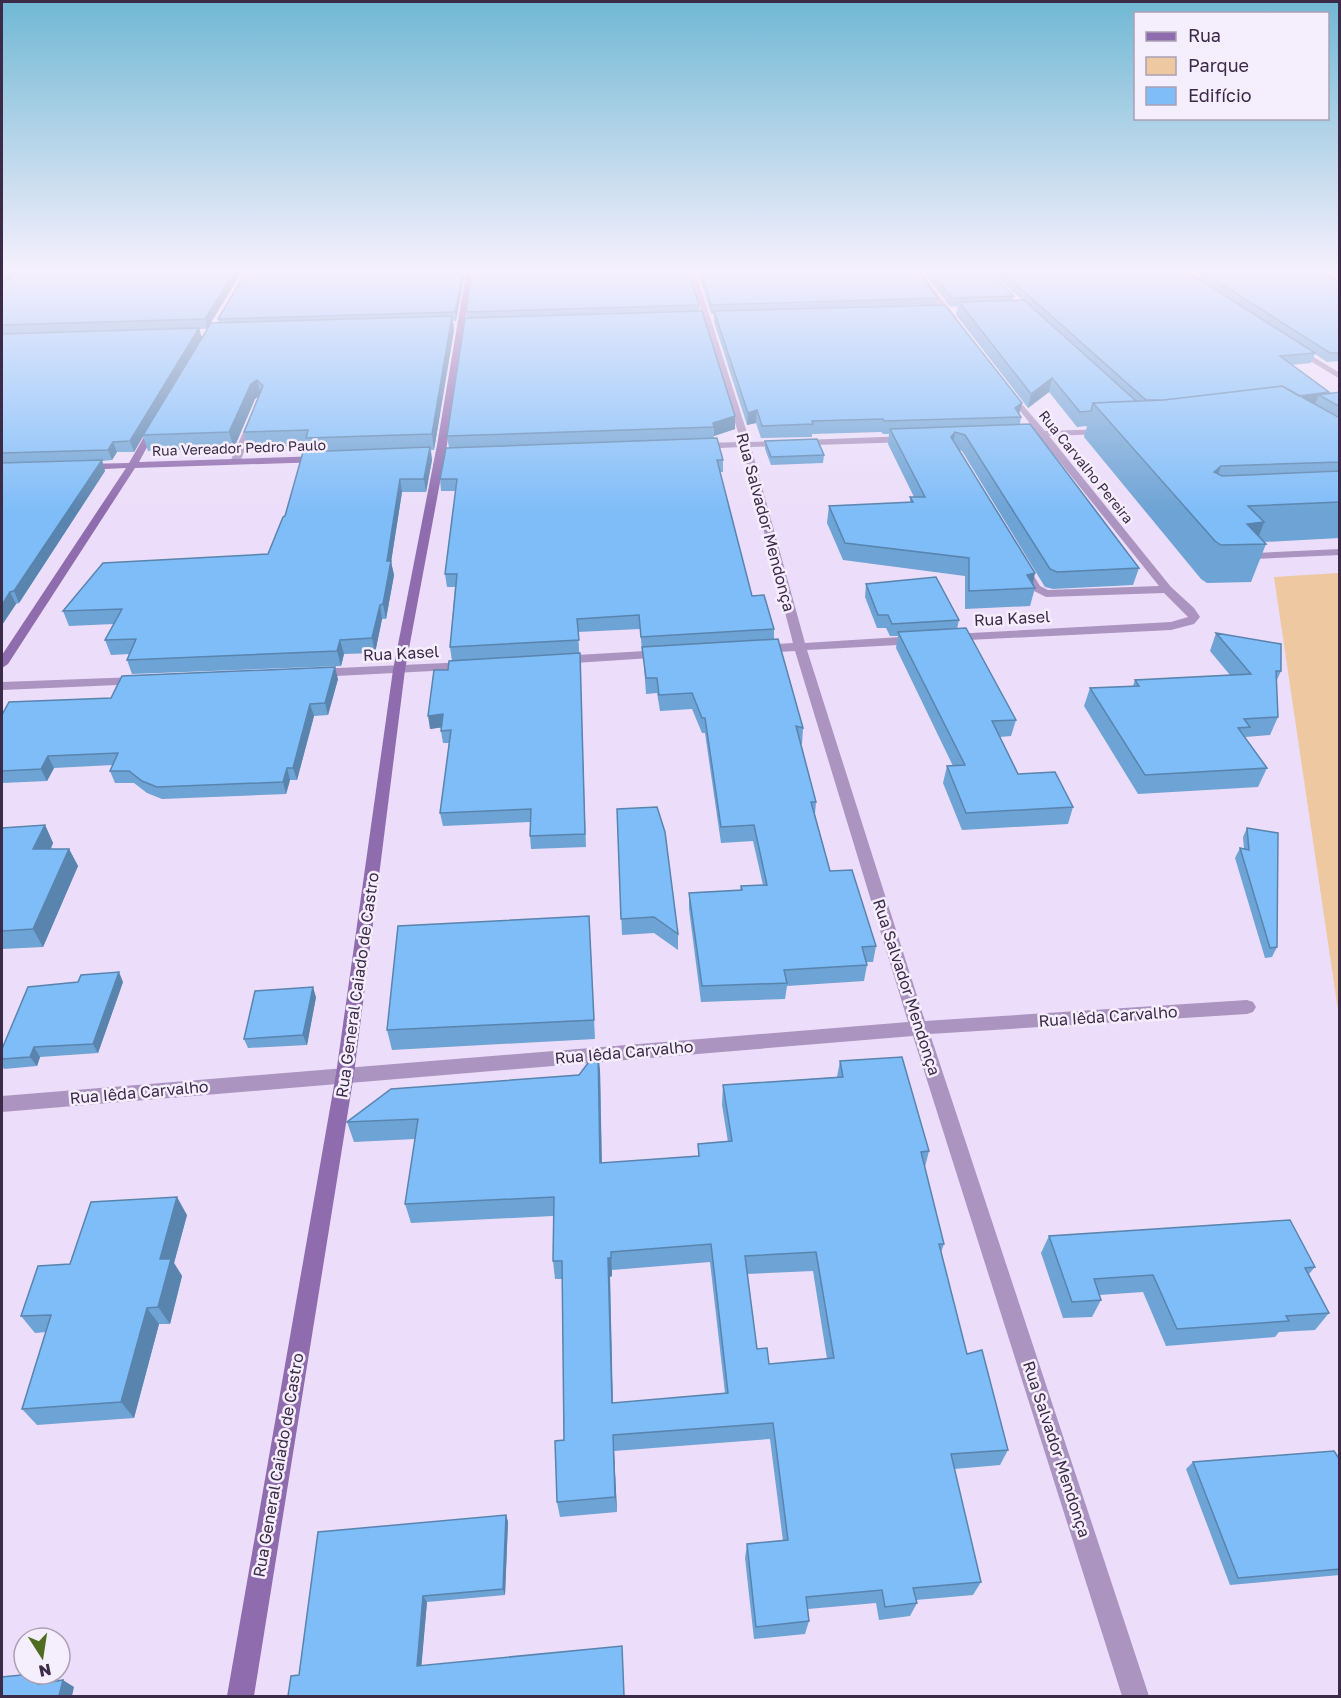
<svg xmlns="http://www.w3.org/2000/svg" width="1341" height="1698" font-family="'Golos Text',sans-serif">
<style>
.green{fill:#edc8a1}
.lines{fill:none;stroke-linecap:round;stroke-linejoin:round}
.lane{fill:#ab94c0;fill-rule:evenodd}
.street{fill:#ab94c0;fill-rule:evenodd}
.secondary{fill:#8f6cad;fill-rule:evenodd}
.wall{fill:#6da3d5;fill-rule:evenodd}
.shaded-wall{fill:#5984ae}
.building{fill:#7fbdf8;stroke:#5984ae;stroke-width:1.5;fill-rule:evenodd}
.labels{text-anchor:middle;stroke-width:5;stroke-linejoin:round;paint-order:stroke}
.far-street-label{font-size:14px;fill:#3b2b48;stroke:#f5eefc}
.street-label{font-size:16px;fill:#3b2b48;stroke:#f5eefc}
</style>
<rect width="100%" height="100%" fill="#ecddfa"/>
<path class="green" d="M1339,573h1l-1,444 -65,-440z"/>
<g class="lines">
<path class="lane" d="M1340,549v6l-85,4 -5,-3 5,-3z"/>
<path class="street" d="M689,273h7l54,169 159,-6 5,3 -5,3 -158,5 54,196 111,-7 6,4 -6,4 -109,6 118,371 322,-21 6,2 3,5 -3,5 -6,2 -317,20 219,662h-27l-209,-660 -911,76v-16l906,-74 -113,-371 -35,2 -6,-4 6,-4 33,-2 -51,-196 -43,2 -5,-3 5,-3 42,-1z
M914,273h7l36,45v4h-6z
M1297,347l43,26v6l-46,-28 -1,-2z
M1009,389l36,42 62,-2v4l-3,1 -55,2 122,151 23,21 6,9 -6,7 -23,6 -223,11 -2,-3 6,-4 219,-12 17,-5 -24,-24 -118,4 -14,-7 -15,-25 1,-2h8l14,23 8,4 111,-4 -119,-149 -8,-1v-4l4,-1 -31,-39z
M253,416l4,3 -17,43 -8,2 -2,-2 19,-43z
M662,650l4,1v6l-106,7 -6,-4 6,-4z
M467,662l6,4 -2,3 -154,8 -6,-4 6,-4z
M137,677l6,4 -2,3 -139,6v-8z"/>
<path class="secondary" d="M466,273h6l-25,172 -42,225 -51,404 -100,622h-27l109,-622 57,-404 44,-225z
M152,423l7,2 -20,37 182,-6 5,3 -5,3 -186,6 -127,196 -6,4v-13l124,-187 -42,2 -5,-3 5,-3 45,-1z"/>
</g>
<path class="wall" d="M2,273h239l-34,56h-8l3,9 -30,49 47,-64 -1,-4 247,-46 -9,48h-3l1,9 -20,120h-3l1,10 -6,32h-24l-11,70 3,13 -8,44h-4l-7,34 -31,1 -3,12 -209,8 -5,-14 2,-6 -18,1 -6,-15 9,-16 -45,2 -6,-15 205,-57 17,-38 24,-65 -2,-5 -59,2 -4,-16 15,-36 -4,3 -21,49 -86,3 -5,-15 -9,16h-17l-5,8 -10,1 3,10 -86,132 -3,1 -14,21z
M698,273h221l19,25 -1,7 84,112 -1,7 119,144 -6,17 -80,4 -8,-2 -83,-136 -3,-1 76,138 -5,18 -65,3v-33l-122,-16 -16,-37 2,-17 81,-3v-6h4l-26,-53 1,-10h-6l-2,-2 -69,2v3l-51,1 -5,-15 -9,2 -33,-103v-8h-3z
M924,273h67l23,23 -1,5 9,-1 -30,-27h197l9,6 2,-6h123l17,9v79l-13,1 -12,-8 -4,9 -20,2 38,27 -1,2 12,-2v146l-76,4 2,2 -15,38 -44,1 -6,-4 -117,-142 3,-11 -10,1 -28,-35 -21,16 -72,-93 2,-9 -8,1z
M699,305v6l36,105v13l-21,7v3l9,21v12h-3l32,124 22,33v10l29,89 -1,16h-1l15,58 -1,12 15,57 46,75 -3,16h-7l1,3 -3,16 -77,5 -2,13 -84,3 -12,-93v-16l51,-3 1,-4 22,-1 -10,-44 -32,2 -16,-110h-3l-10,-24 -32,2 -3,-18 -11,1 -3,-44h-1l-2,-21 -62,3 2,34 6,181 -55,2 -1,-13v-14l-87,4 -3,-13 9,-70h-6l-2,-12 1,-4 -12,2 18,-59 4,-9 -2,-14 5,-60h-8l-2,-13 11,-83h-15l-1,-12 9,-31 -2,-12 20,-118 -1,-6z
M765,441l59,14 -1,8 -52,2 -6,-16z
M866,584l93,36 -2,9 59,91 -5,16 -11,1 18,37 55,33 -5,17 -106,6 -19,-47 4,-17h6l-57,-118 2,-12h-8l-4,-8h-9l-12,-31z
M1216,633l65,38 -5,11 2,35 -8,18 -25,2v1l22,30 -9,19 -120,7 -54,-88 6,-18 43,-2 2,-6 95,-5 -20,-24z
M338,679l-10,36 -14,1 -17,64h-7l-4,14 -124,5 -15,-6 -13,-10h-19l-5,-12 3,-6 -59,3 -7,13 -45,2v-68l109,-17z
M617,809l61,125v16l-24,-17 -32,2z
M45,825l8,18 -2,6h18l9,17 -35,81 -41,2v-121z
M1247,828l30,119 -5,10 -7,1 -30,-100 5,-10 4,1 -1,-12z
M589,916l6,123 -203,11 -5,-20z
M123,982l-25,71 -58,4 -3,9 -33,3 -2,-3v-17z
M316,997l-9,48 -59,3 -4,-9z
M840,1061l89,90 -4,16 19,77 -3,8 26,102 41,96 -8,15 -46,4 27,113 -8,13 -57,5 1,3 -7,13 -31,4 -3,-17 -68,6 1,12 -4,13 -51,5 -9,-81 2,-14 36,-3 -13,-102 -156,12 3,61 -57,5 -3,-15 7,-62 -1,-161h-8l-2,-18v-45l-142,7 -6,-19 10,-65 -61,3 -7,-20 253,-52 2,93 96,-7v-12l30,-2 -6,-37 1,-20 114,-8zM710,1262l15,131 -112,10 -3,-126 2,-1v-6zM813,1271l14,88 -58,5 -12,-15 -10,-75z
M187,1215l-13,48 8,13 -12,48h-11l-25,94 -97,7 -15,-16 24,-77 -11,1 -14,-17 49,-52z
M1049,1236l266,31 -6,7 20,39 -14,17 -36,2 -4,5 -109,9 -23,-54 -44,3 2,5 -9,17 -29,1 -22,-65z
M1340,1460v115l-110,10 -44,-116 7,-7z
M506,1515l2,7 -3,73 -78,7 -6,64 -122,9z"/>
<path class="shaded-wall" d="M5,273h12l-15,15v-12z
M234,273h7l-34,56 -2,-10z
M463,273h2l-9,48 -1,-9z
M452,316l2,14 -20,120 -2,-16z
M199,328l3,10 -68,114 -4,-11z
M1052,378l-3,14 -21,16 3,-14z
M257,380l4,15 -6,4 -21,49 -5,-16 22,-48z
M1329,392l-3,7 -7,-4 -4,9 -159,18 3,-11z
M1022,403l-3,12 -4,-7z
M757,410l-1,13 -9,2 1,-12z
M735,416v13l-21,7v-9l-1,-4z
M955,432l-2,16 -2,-11z
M113,442l4,10 -5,8 -4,-10z
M430,447l2,13 -6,32 -2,-13z
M102,460l3,11 -86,132 -5,-12z
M1221,466l-12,36 5,-30z
M400,479l2,13 -11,70 3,13 -8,44 -3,-15 4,-43z
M1264,522l-8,22 -9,-20z
M1035,573l-3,15 -5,-13z
M10,592l6,12 -14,21v-20z
M380,605l2,14 -7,34 -3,-15z
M340,640l4,14 -3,12 -4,-15z
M335,667l3,12 -10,36 -3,-12z
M310,704l4,12 -17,64 -4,-12z
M443,714l2,13 -15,2 -2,-13z
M48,756l6,12 -7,13 -6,-12z
M287,768l3,12 -4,14 -3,-12z
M45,825l8,18 -11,24 -9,-18z
M69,849l9,17 -35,81 -10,-18z
M119,972l4,10 -25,71 -5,-9z
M313,987l3,10 -9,48 -4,-10z
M34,1047l6,10 -3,9 -7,-9z
M598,1050l2,20 2,113 -2,-20z
M177,1197l10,18 -13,48 8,13 -12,48 -12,-17 2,-48z
M611,1252l1,24 -2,1 3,143 -1,-17 -4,-145z
M147,1308l12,16 -25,94 -13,-16z
M613,1435l1,16 3,61 -2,-15z
M506,1515l2,7 -3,73 -2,-6z
M423,1596l4,6 -6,69 -4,-5z
M40,1674l11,6 -2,10 -11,-6z
M63,1680l11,7 -2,9h-13z"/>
<path class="building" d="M17,273h217l-29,46 -203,6v-38z
M245,273h218l-8,39 -237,7z
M472,273h217l10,32 -233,7z
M701,273h218l19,25 -227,7z
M932,273h59l23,23 -62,2z
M1003,273h186l126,80 -35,3 49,36 -30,4 -17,-10 -118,14h-18z
M1204,273h119l17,9v71h-10z
M1024,300l112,101 -43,2 -2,8 -11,1 -28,-34 -21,16 -72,-92z
M945,305l77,98 -7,5 6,9 -137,4 -1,-2 -71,2 1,3 -51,2 -5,-16 -9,3 -34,-102z
M702,311l33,105 -22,7 1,4 -267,9 18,-118z
M452,316l-20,118 -126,4 2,-8 -64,2 19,-46 -6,-6 -6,4 -22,48 -86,3 68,-112z
M199,328l-69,113 -17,1 -5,8 -106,3v-119z
M1282,386l58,32v44l-119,4 -7,6 8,4 118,-5v31l-92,4 16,16 -17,2 19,20 -45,1 -6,-4 -122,-138 71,-3z
M1340,392v15l-21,-12z
M1030,424l109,144 -82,4 -7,-3 -85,-134 -10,-3 -4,5 84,136 -8,2 8,13 -66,3v-33l-124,-15 -16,-37 84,-4 -3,-5h15l-35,-68z
M717,438l6,22h-6l35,136 12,-1 10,34 -133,8 -2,-22 -62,4 2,21 -129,7 7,-73h-12l12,-95h-17l6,-31z
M817,439l7,16 -53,2 -6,-16z
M430,447l-6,32h-24l-13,82h4l-8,43 -3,1 -8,33 -32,2 -3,11 -210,9 9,-21 -31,1 17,-31 -59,2 40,-48 165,-9 15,-37 2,-1 18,-64z
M102,460l-88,131 -4,1 -8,13v-142z
M936,577l23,43 -67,4 -4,-9h-10l-12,-31z
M966,628l50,92 -24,1 26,53 37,-2 18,35 -107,6 -19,-47 18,-1 -67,-133z
M1216,633l65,11v27h-5l2,46 -34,2 6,8 -12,1 29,40 -122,7 -55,-87 49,-2 -4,-6 116,-6z
M778,639l25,89 -7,-2 20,76h-5l19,69 22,-1 24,76 -14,1 5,18 -83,5 3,13 -85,3 -13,-93 53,-3 -1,-4 26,-1 -13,-60 -33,2 -16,-109h-3l-10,-25 -33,2 -2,-17h-11l-4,-31z
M580,653l5,181 -55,2 1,-27 -91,4 11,-83 -10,1 2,-17 -15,2 6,-46h14l1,-9z
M335,667l-10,36 -15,1 -17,64h-6l-4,14 -126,5 -15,-6 -13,-10h-19l8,-18 -70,3 -7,13 -39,2v-56l7,-13 102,-4 11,-22z
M657,807l8,25 13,102 -24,-17 -33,2 -4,-110z
M45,825l-12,24h36l-36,80 -31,2v-103z
M1247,828l31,5 -1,114 -7,1 -30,-100 9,2z
M589,916l5,104 -207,10 11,-104z
M119,972l-26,72 -59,3 -4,10 -28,2v-10l26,-62 50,-5 3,-7z
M313,987l-10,48 -59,4 11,-48z
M598,1050l2,113 99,-7 -1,-12 34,-3 -9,-56 120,-8 -3,-16 62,-4 27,94 -8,1 23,92h-5l28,110 15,-4 26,100 -57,4 30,128 -68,6 4,15 -32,4 -3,-17 -76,7 3,24 -53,6 -9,-83 41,-4 -15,-117 -160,12 2,62 -58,5 -2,-61 9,-1 -2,-179h-9l1,-64 -149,7 13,-85 -71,3 44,-33 188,-14zM711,1244l17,149 -116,10 -4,-145h3v-6zM816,1252l18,106 -65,6 -2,-16 -10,1 -12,-93z
M177,1197l-17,62h11l-13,48 -11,1 -26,94 -99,7 29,-94 -30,1 17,-50 32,-2 21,-62z
M1290,1220l25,47 -10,1 24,45 -43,3 3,5 -112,8 -24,-54 -59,4 7,21 -29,2 -23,-66z
M1334,1451l6,9v109l-102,9 -45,-116z
M506,1515l-3,74 -80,7 -6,70 205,-20 2,50h-336l3,-20 8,-1 19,-143z
M32,1674h8l-2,10 25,-4 -4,16h-57v-19z"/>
<linearGradient id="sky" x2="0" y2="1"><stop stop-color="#70b8d4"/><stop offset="0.53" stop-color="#f6f0fd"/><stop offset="1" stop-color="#f6f0fd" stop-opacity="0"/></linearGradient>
<rect width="1341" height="511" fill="url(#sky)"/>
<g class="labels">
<g class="far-street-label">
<text transform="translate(239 448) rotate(-2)" y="5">Rua Vereador Pedro Paulo</text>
<text transform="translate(1086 467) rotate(51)" y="5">Rua Carvalho Pereira</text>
</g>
<g class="street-label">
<text transform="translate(766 522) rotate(75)" y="6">Rua Salvador Mendonça</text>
<text transform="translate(1012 618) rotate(-3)" y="6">Rua Kasel</text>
<text transform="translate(401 653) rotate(-3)" y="6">Rua Kasel</text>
<text transform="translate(357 985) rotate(-82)" y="6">Rua General Caiado de Castro</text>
<text transform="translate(907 987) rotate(72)" y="6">Rua Salvador Mendonça</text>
<text transform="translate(1108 1016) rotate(-4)" y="6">Rua Iêda Carvalho</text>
<text transform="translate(624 1052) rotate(-5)" y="6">Rua Iêda Carvalho</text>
<text transform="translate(139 1092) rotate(-5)" y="6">Rua Iêda Carvalho</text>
<text transform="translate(1057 1449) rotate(72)" y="6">Rua Salvador Mendonça</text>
<text transform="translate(278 1465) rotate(-80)" y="6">Rua General Caiado de Castro</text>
</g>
</g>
<rect width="1341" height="1698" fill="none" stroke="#3b2b48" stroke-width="6"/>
<rect x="1134" y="12" width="195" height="108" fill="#f5eefc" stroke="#aba0b4" stroke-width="1.5"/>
<rect x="1146" y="32" width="30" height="9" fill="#8f6cad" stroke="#aba0b4" stroke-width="1.5"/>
<text x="1188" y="42" font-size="18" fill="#3b2b48">Rua</text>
<rect x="1146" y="57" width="30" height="18" fill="#edc8a1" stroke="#aba0b4" stroke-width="1.5"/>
<text x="1188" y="72" font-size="18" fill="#3b2b48">Parque</text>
<rect x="1146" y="87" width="30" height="18" fill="#7fbdf8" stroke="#aba0b4" stroke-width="1.5"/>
<text x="1188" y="102" font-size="18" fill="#3b2b48">Edifício</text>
<g transform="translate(42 1656) rotate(168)"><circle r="28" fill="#f5eefc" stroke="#aba0b4" stroke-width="1.5"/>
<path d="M0-4.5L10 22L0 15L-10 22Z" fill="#4f6c21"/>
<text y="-9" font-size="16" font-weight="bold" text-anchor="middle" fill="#3b2b48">N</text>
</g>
</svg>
